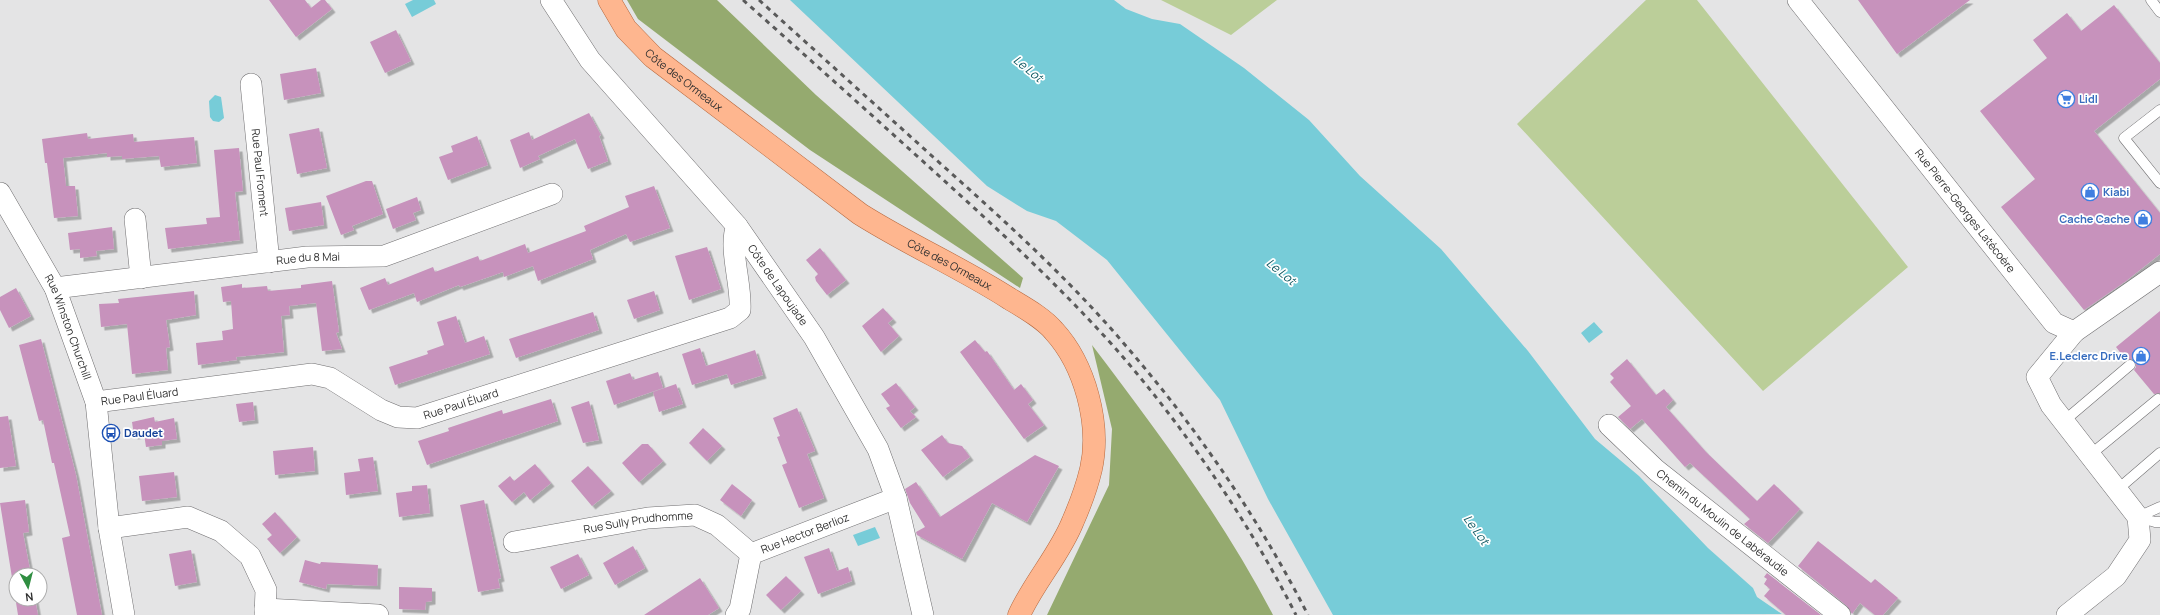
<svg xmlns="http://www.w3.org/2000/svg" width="2160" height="615" font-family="Manrope,sans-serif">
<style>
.green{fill:#bbce99}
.forest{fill:#95aa6f}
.water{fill:#77ccd8}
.building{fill:#c792bc;filter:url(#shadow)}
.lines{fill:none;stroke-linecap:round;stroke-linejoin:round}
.service-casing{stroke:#706f71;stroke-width:11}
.minor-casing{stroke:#706f71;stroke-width:22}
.primary-casing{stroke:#b6673d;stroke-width:23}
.service{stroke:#fff;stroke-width:10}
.minor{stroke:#fff;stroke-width:21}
.primary{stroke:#feb68f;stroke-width:22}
.rail{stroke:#5a5a5a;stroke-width:3;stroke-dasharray:5 5;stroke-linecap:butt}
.labels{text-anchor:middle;stroke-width:3.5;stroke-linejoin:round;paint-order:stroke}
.street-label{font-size:11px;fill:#303030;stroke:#fff}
.shop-label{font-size:11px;font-weight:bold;fill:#366cbe;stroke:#fff;text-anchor:start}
.transit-label{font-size:11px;font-weight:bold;fill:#164399;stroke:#fff;text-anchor:start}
.water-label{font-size:12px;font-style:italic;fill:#0f5962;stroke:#fff}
</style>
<defs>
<filter id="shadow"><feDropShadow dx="3.5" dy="3.5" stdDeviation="0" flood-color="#0004"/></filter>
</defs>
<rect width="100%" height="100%" fill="#e4e4e5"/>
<path class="green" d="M1161,0h116l-46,35z
M1646,0h51l211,267 -145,124 -246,-267z"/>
<path class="forest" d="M627,0h90l99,95 207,183 -3,10 -210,-138 -172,-131z
M1092,345c66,87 131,174 181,270h-226l62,-130 3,-56z"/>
<path class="water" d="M413,0h21l2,4 -24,13 -7,-13z
M790,0h324l12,9 26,10 28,5 64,44 65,52 51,56 81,73 87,102 67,88 44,37 69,72 45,40 4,9 25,17 -449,1 -65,-116 -48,-99 -113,-140 -51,-39 -29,-10 -40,-25z
M215,95l6,2 3,21 -5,4 -6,-1 -3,-4 -1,-16z
M1594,322l9,10 -14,11 -8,-10z
M875,527l5,11 -22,8 -5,-11z"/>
<path class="building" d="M269,0h36l6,8 10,-8h4l7,9 -36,28z
M1858,0h112l-73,54z
M2114,5l46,58v16l-66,52 66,82v41l-34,27 -42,29 -83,-103 34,-28 -55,-68 67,-53 -14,-18 34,-27 14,18z
M396,30l15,31 -26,12 -15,-31z
M316,68l5,25 -37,7 -4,-26z
M589,113l12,22 -2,1 9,25 -20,8 -13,-30 -37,17 2,3 -20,9 -10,-28 19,-8 3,8z
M319,128l8,40 -30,6 -8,-40z
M87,133l1,6 45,-5 1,8 60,-5 3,26 -36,4 -2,-11 -37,3v-3l-15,1v-4l-44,5 3,28h9l3,30 -24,2 -7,-55h-2l-3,-24z
M477,136l11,29 -40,15 -9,-23 14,-5 -2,-6z
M239,148l4,43 -8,1 5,48 -72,9 -3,-21 42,-4 -1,-6 14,-1 -6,-67z
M366,181h6l11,33 -31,12 2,4 -13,5 -15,-39z
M654,186l16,42 -40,14 -4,-8 -36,16 3,9 -55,22 -5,-15 -29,11 -1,-5 -43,15 -1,-2 -42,17 -3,-9 -45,17 -9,-22 25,-10 3,7 45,-18 2,5 43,-16 2,5 45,-17 3,9 58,-22 -2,-5 45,-19 -4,-11z
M417,197l4,13 -8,3 3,7 -23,9 -7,-20z
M321,202l3,23 -35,6 -4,-23z
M112,227l2,22 -18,2 1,5 -17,2v-9l-10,1 -2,-17z
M707,247l14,42 -32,11 -14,-44z
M820,248l26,32 -19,15 -11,-14 -1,-4 3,-3 -12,-14z
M332,281l7,51 -3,1 6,16 -20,2 -6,-48 -27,3 1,9 -9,1 3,36 -48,5 1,3 -39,5 -2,-22 27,-3 -1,-9 11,-2 -2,-28 -8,1 -2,-15 21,-3v4l25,-2 1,5 33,-3v-3z
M16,288l15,28 -22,12 -9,-18v-13z
M194,291l2,24 -30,5 4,27 -4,1 2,22 -36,4 -5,-50 -26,3 -2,-23 20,-1 -1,-4z
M654,291l6,19 -26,9 -7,-19z
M883,308l10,11 -5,4 11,13 -18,16 -19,-26z
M2160,311v82l-6,1 -20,-24 2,-3 -1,-6 -3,-2 -6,1 -10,-13z
M593,312l6,18 -83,28 -7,-19z
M456,316l9,27 19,-7 6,18 -95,31 -6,-18 39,-13 -1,-3 17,-6 -7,-23z
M41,339l35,136 26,140h-25l-15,-77 8,-2 -16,-73h-2l-9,-43 -4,1 -20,-76z
M975,340l10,12 2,-1 27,39 7,-6 12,16 -5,4 16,21 -20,14 -64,-87z
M700,348l6,18 49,-16 8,25 -32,10 -4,-11 -35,11 -10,-31z
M1627,359l29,36 8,-6 9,11 -7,7 40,45 51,49 17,-17 26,25 -32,34 -24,-19 6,-5 -60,-56 -5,4 -43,-48 -12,10 -12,-12 13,-11 -21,-24 4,-4 -4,-4z
M658,372l5,16 -49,17 -8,-24 24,-8 3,7z
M896,383l19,24 -5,4 6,6 -15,11 -15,-20 4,-2 -9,-12z
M676,384l7,20 -24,8 -6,-20z
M551,399l7,22 -131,44 -9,-24 31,-10 -1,-3 54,-18 1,4z
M589,401l10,39 -16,3 -12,-36z
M253,402l2,18 -16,2 -3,-18z
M797,408l18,43 -8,3 17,44 -25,10 -17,-43 5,-2 -10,-26 3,-1 -7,-18z
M8,416l8,50 -16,2v-51z
M154,417l1,5 19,-4 3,21 -15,2v4l-16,2 -2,-13 -10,2 -2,-14z
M703,428l19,18 -15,15 -18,-18z
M942,435l6,8 14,3 8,11 -27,20 -22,-27z
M642,444h6l15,17 -24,21 -17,-19z
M313,447l2,24 -40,4 -2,-24z
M1035,455l24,11 -32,56 -35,-19 -30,56 -45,-24 -1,-3 9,-5 -15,-24 -5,-14 11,-7 24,35z
M373,457l5,34 -32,4 -2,-22 16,-2 -2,-12z
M535,464l16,19 -21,17 -6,-8 -12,10 -14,-16 12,-10 4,5z
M588,466l23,25 -19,15 -21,-25z
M174,472l3,25 -35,4 -3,-25z
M732,484l20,16 -11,16 -21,-16z
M427,485l3,28 -31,4 -3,-24 16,-2v-5z
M25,500l4,32 -6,1 8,42h-15v24h19l3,16h-20l-18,-112z
M484,500l17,78 -3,1 2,9 -22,4 -18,-87z
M275,512l22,25 -17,16 -13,-14 5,-4 -10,-11z
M1818,541l53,42 4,-4 23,19 -15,17h-8l-15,-12 -8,11 -5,-8 -49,-40z
M633,546l12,22 -30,17 -12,-22z
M829,548l8,23 11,-4 4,14 -34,13 -14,-37z
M191,550l6,32 -22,4 -6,-32z
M578,554l11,21 -28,14 -11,-22z
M305,560l15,4 1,-2 57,3 -1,21 -50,-2 -1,5 -27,-7z
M1767,573l54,42h-35l-22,-19 6,-7 -6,-5 3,-5 -3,-2z
M786,576l15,15 -20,19 -15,-15z
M700,578l19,30 -11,7h-64z
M399,587l33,1v13l-6,1 -1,8 -26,-1z"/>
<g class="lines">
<defs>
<path id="service" d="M2151,0l9,12
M2160,110l-36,28 36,45
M2064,421l66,-56
M2090,455l68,-56
M2117,490l43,-37
M2138,517l22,-10
M2138,517l17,5h5"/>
<g id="minor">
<path id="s1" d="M551,0l39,60 147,166 77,111 64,112 18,49 27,117"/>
<path id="s2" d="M1798,0l256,323 20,9 86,-60"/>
<path id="s3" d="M251,84l18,178"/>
<path id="s4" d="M0,193l55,95 41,114 13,126 15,87"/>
<path d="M135,219l6,59"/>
<path id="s5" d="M55,288l252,-31 77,-1 168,-62"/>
<path id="s6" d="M96,402l216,-28 18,4 51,32 17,7 19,1 313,-100 10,-8c2,-25 -12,-64 -3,-84"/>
<path id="s7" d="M1609,425l47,45 184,145"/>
<path d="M109,528l79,-11 33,14 29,25 16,34 -1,25"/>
<path id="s8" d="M514,542l134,-24 47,-3 22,10 34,29"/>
<path d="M265,609l113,6"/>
<path id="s9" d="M736,615l4,-6 11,-55 145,-56"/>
<path d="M2067,615l49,-39 24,-36 -2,-23 -87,-112 -14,-28 37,-45"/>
</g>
<g id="primary">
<path id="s10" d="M609,0l17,29 27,28 207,157c49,31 102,54 150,85 15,9 33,19 44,32 31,34 47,93 37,138 -4,17 -11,36 -18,52 -13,33 -39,61 -54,94"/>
</g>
</defs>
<use href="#service" class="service-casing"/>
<use href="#minor" class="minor-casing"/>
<use href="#primary" class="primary-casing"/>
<use href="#service" class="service"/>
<use href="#minor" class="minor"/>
<use href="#primary" class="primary"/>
<path class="rail" d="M743,0c62,55 123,110 184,165 65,59 130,118 189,184 69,79 133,173 180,266
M759,0c61,55 122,110 183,165 64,57 128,115 184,181 71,82 133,173 182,269"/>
</g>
<defs>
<symbol id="supermarket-ring" viewBox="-11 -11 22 22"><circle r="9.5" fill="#fff" stroke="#3f7fe0" stroke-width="1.5"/><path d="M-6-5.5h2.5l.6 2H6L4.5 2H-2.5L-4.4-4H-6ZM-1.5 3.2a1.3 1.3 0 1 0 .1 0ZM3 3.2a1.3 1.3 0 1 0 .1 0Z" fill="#3f7fe0"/></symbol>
<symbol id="shop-ring" viewBox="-11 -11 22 22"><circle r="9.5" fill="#fff" stroke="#3f7fe0" stroke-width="1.5"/><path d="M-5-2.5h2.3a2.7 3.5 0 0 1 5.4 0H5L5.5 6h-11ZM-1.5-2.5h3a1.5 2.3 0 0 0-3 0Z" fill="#3f7fe0"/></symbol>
<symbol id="bus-ring" viewBox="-11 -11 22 22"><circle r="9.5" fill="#fff" stroke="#1a4fb4" stroke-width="1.5"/><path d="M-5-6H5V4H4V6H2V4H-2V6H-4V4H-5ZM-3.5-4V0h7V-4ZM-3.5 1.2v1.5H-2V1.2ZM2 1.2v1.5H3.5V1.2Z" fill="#1a4fb4"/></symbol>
</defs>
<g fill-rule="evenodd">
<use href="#supermarket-ring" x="2056" y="89" width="20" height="20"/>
<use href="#shop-ring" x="2080" y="182" width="20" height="20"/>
<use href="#shop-ring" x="2133" y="209" width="20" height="20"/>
<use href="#shop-ring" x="2131" y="346" width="20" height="20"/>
<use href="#bus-ring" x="101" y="423" width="20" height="20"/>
</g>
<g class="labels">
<g class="street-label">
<text dy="4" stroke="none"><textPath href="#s10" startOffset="111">Côte des Ormeaux</textPath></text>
<text dy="4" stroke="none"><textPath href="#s3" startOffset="89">Rue Paul Froment</textPath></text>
<text dy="4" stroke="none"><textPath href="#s2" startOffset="269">Rue Pierre-Georges Latécoère</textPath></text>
<text dy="4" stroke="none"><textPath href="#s5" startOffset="255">Rue du 8 Mai</textPath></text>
<text dy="4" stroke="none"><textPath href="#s10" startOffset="435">Côte des Ormeaux</textPath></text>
<text dy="4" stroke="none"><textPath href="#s1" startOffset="365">Côte de Lapoujade</textPath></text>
<text dy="4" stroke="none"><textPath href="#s4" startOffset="151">Rue Winston Churchill</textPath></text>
<text dy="4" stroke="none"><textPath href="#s6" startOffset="44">Rue Paul Éluard</textPath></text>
<text dy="4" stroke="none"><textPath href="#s6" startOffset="380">Rue Paul Éluard</textPath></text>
<text dy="4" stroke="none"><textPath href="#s7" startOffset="150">Chemin du Moulin de Labéraudie</textPath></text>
<text dy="4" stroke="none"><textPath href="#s8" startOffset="126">Rue Sully Prudhomme</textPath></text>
<text dy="4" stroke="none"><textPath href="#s9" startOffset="121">Rue Hector Berlioz</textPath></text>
</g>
<g class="shop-label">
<text x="2079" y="103">Lidl</text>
<text x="2103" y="196">Kiabi</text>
<text x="2130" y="223" text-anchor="end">Cache Cache</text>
<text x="2128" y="360" text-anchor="end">E.Leclerc Drive</text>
</g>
<g class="transit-label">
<text x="124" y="437">Daudet</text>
</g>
<g class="water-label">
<text transform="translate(1028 69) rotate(39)" y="4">Le Lot</text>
<text transform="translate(1281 272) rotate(39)" y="4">Le Lot</text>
<text transform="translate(1476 530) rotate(54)" y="4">Le Lot</text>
</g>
</g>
<g transform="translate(28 587) rotate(173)"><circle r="19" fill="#ffffff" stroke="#acacac"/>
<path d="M0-3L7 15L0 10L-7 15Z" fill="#2f8e41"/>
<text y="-6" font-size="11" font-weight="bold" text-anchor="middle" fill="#303030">N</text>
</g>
</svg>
